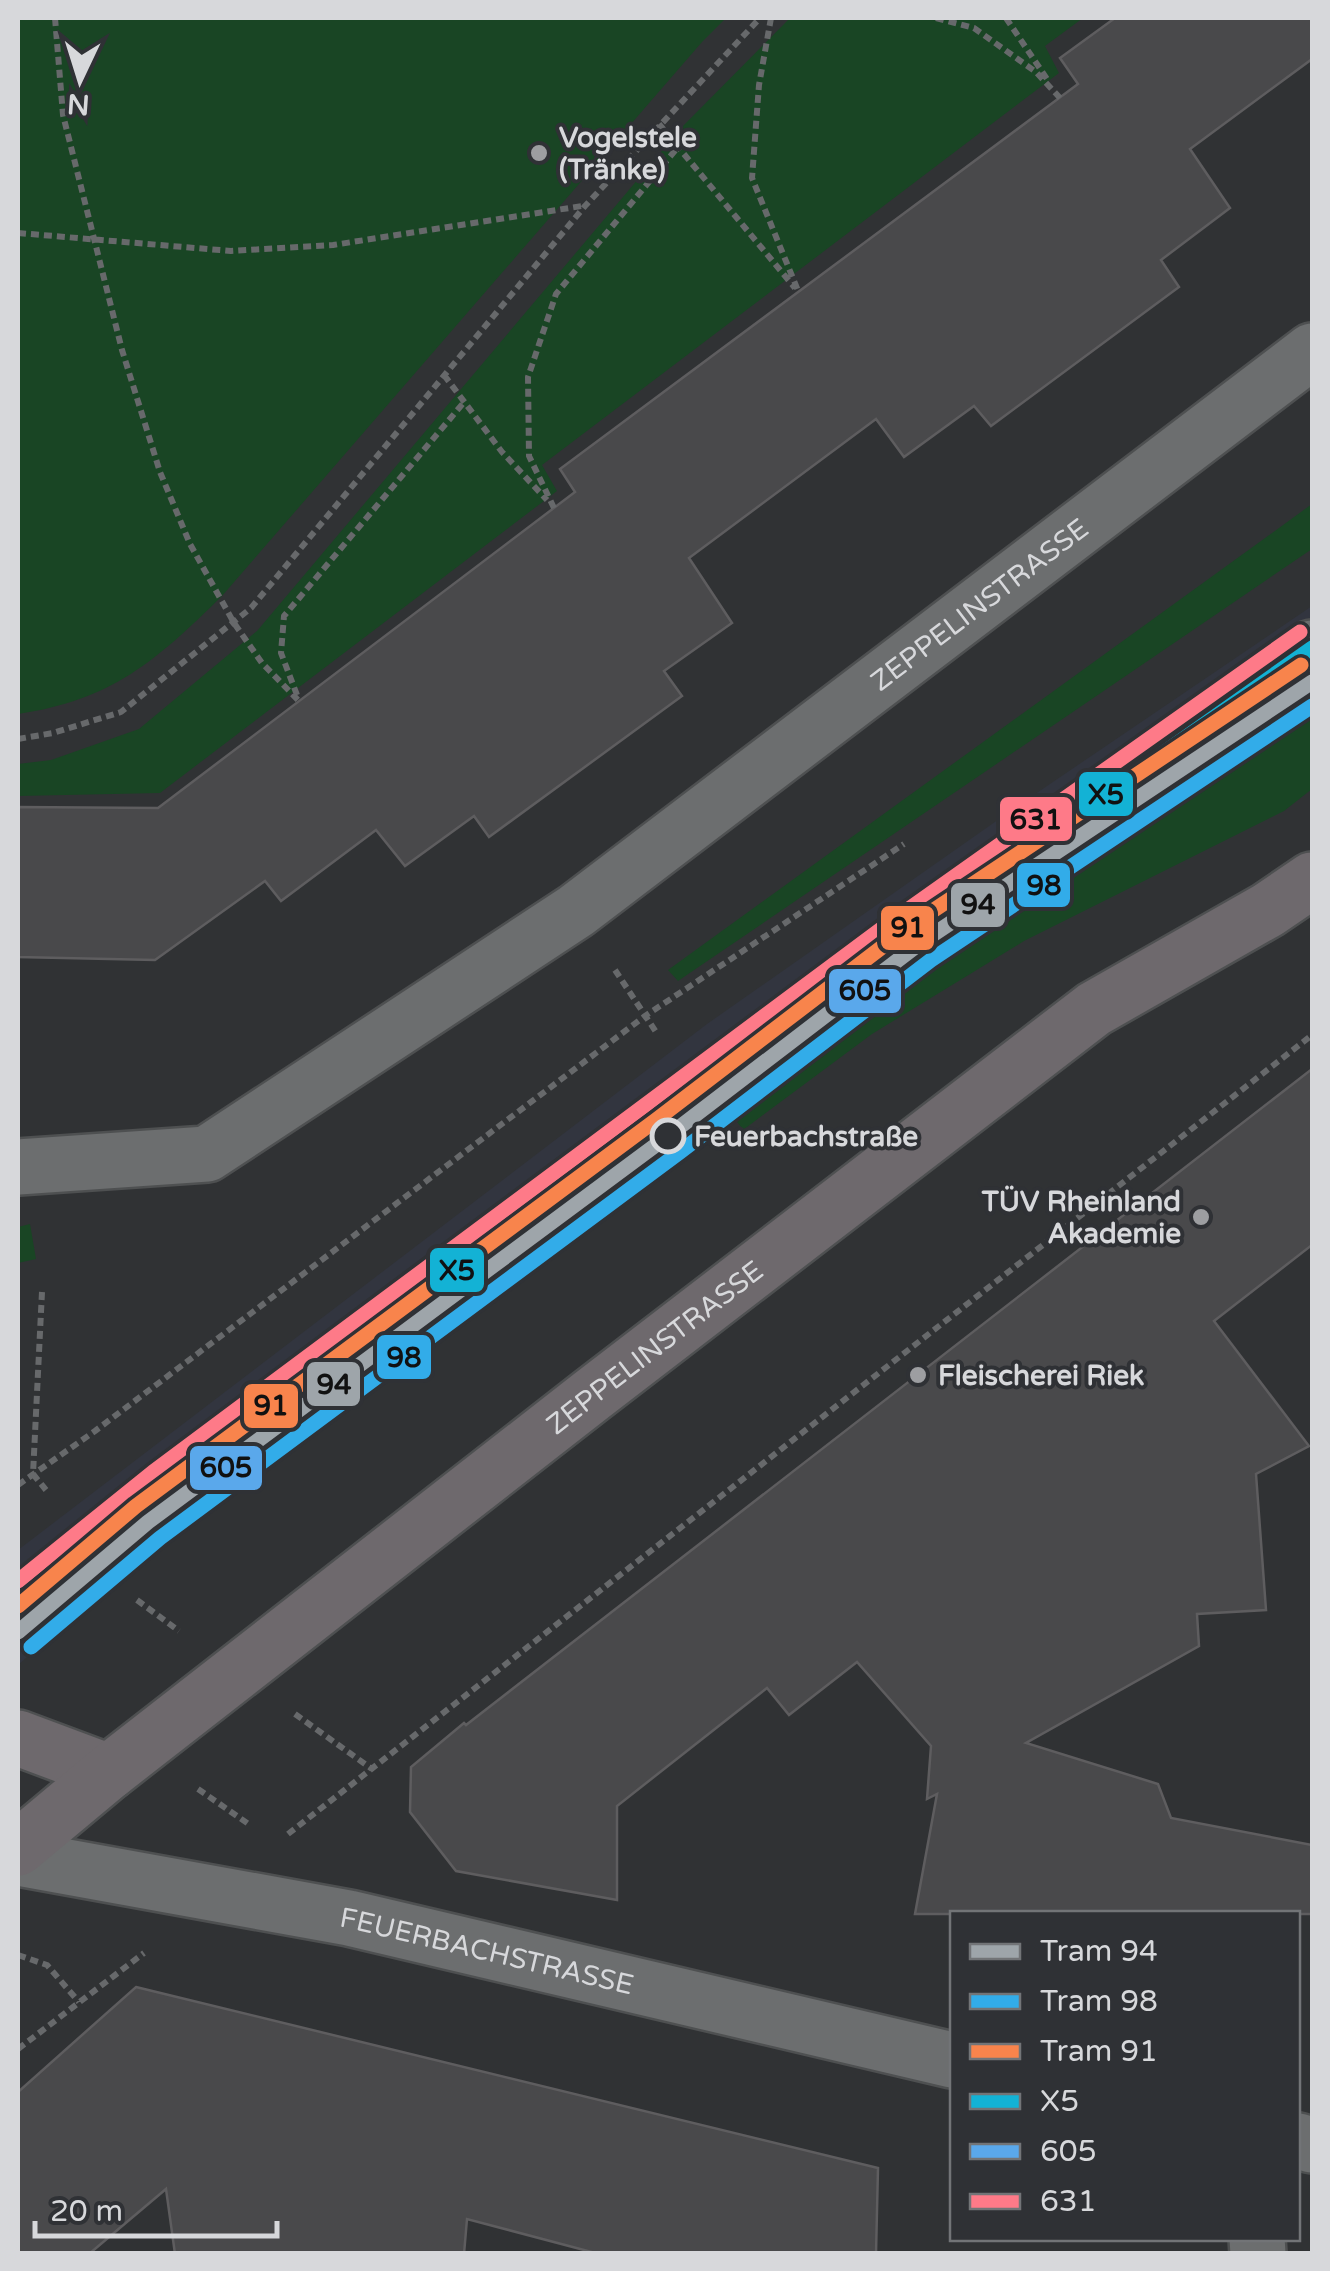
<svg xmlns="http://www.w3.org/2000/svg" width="1330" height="2271" font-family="'Varela Round',sans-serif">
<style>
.built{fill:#32353f}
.green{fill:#194524}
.building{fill:#49494b;stroke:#5e5d5f;stroke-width:2.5}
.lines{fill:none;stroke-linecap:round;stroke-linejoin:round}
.minor-casing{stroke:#4e5051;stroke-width:60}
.major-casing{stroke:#4e5051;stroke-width:60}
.path{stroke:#67696b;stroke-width:6;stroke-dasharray:8 5;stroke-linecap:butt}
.minor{stroke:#6c6e6f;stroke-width:55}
.major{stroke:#6e696d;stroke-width:55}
.bus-1-casing{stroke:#2f3135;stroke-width:22}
.bus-2-casing{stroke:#2f3135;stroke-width:22}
.bus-3-casing{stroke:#2f3135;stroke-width:22}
.bus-1{stroke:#13b2d5;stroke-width:15}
.bus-2{stroke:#5aa8eb;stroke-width:15}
.bus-3{stroke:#fe7a88;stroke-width:15}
.tram-1-casing{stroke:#2f3135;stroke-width:22}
.tram-2-casing{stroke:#2f3135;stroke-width:22}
.tram-3-casing{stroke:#2f3135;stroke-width:22}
.tram-1{stroke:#9ea5aa;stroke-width:15}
.tram-2{stroke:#32ace9;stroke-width:15}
.tram-3{stroke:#f8844c;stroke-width:15}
.poi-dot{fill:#9d9ea1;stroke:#2f3135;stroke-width:4}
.stop-dot{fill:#2f3135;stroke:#d7d8db;stroke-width:5}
.labels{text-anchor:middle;stroke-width:8;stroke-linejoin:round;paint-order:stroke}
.poi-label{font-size:28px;font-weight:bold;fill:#d7d8db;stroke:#2f3135;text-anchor:start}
.street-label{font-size:28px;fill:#d7d8db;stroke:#2f3135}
.stop-label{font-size:28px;font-weight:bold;fill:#d7d8db;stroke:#2f3135;text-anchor:start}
.line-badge{stroke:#2f3135;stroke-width:4}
.pale-badge-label{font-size:28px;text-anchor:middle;font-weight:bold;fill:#111}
</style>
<rect width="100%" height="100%" fill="#303234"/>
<path class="built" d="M1312,606v93l-252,168 -332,242 -566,429 -144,127v-115l689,-526 315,-221z"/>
<path class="green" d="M18,18h708l-24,24 -480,554c-66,65 -110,104 -204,118z
M790,18h293l-38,28 14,27 -517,392 15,26 -397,302 -142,3v-32l33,-4 88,-31 118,-98 425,-504z
M1312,504v45l-634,432 -10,-11z
M1312,699v90l-28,22 -260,130 -152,93 -129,96 -15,-21 332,-242z
M30,1224l6,35 -18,4v-36z"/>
<path class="building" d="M1115,18h197v41l-122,90 40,59 -69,52 18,27 -188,139 -17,-20 -70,51 -28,-38 -187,139 43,65 -68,48 18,25 -193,141 -15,-21 -69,50 -29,-36 -95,71 -16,-20 -110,79 -137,-3v-150l140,1 417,-316 -15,-23 518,-385 -18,-26z
M1312,1069v176l-98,76 95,125 -53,28 10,136 -69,4 2,32 -173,97 132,41 13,34 141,27v69h-397l22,-120 -10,5 4,-53 -74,-84 -68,53 -22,-27 -150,118v94l-161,-29 -46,-59 1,-45 53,-44 2,2z
M136,1987l742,181 -2,86h-277l-132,-35 -3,35h-289l-9,-65 -77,65h-71v-162z"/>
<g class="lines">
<defs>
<g id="minor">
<path id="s1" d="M18,1167l189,-13 369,-243 736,-560"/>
<path d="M18,1606l147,-118 743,-554 404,-286"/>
<path id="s2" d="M18,1858l331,60 603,142"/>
<path d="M1298,2141l14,4"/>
<path d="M1257,2238l1,16"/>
</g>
<g id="major">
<path d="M18,1738l91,34"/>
<path id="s3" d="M18,1848l91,-76 483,-377 502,-386 174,-99 44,-30"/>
</g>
</defs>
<use href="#minor" class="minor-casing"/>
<use href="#major" class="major-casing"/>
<path class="path" d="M55,18l8,97 59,235 38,122 30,72 44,79 28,40 37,38
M771,18l-12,67 -7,93 47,115
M936,18l38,10 62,44 24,26
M1006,18l41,61
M659,124l136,164
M18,233l213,18 102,-6 249,-39
M444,375l58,77 45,48
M554,508l-25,-52 -1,-79 28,-83 122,-147
M297,695l-16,-42 3,-37 181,-215
M18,739l35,-6 68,-21 130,-104 334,-402 175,-188
M615,970l43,65
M42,1292l-9,182 13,16
M18,1485l77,-54 550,-415 259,-172
M137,1600l42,31
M295,1714l77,55
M198,1789l52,36
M288,1834l1024,-799
M18,1955l29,10 32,37
M18,2049l126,-96"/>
<use href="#minor" class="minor"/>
<use href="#major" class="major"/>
<defs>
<path id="bus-1" d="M18,1606l147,-118 743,-554 404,-286"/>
<path id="bus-2" d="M31,1622l146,-118 743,-554 392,-278"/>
<path id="bus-3" d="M18,1581l135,-109 743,-554 404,-286"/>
</defs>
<use href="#bus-1" class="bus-1-casing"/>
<use href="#bus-2" class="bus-2-casing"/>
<use href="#bus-3" class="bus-3-casing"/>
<use href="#bus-1" class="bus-1"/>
<use href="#bus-2" class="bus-2"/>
<use href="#bus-3" class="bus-3"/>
<defs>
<path id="tram-1" d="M18,1632l130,-110 520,-386 251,-192 393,-262"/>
<path id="tram-2" d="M31,1647l129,-109 520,-386 251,-192 381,-254"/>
<path id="tram-3" d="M18,1606l118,-100 520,-386 251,-192 394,-263"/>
</defs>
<use href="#tram-1" class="tram-1-casing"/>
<use href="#tram-2" class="tram-2-casing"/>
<use href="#tram-3" class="tram-3-casing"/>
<use href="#tram-1" class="tram-1"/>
<use href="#tram-2" class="tram-2"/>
<use href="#tram-3" class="tram-3"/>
</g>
<g class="poi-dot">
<circle cx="539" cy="153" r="10"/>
<circle cx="1201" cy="1217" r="10"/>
<circle cx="918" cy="1375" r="10"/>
</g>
<circle class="stop-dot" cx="668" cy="1136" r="16"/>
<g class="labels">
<g class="poi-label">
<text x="559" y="147">Vogelstele<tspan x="559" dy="32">(Tränke)</tspan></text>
<text x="1181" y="1211" text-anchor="end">TÜV Rheinland<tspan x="1181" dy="32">Akademie</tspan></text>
<text x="938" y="1385">Fleischerei Riek</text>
</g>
<g class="street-label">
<text dy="10" stroke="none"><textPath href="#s1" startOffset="1138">ZEPPELINSTRASSE</textPath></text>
<text dy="10" stroke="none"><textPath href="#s3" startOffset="810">ZEPPELINSTRASSE</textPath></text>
<text dy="10" stroke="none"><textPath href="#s2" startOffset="478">FEUERBACHSTRASSE</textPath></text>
</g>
<g class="stop-label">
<text x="694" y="1146">Feuerbachstraße</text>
</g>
</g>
<g class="line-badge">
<rect x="1077" y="770" width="58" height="48" rx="10" fill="#13b2d5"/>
<rect x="998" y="795" width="76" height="48" rx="10" fill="#fe7a88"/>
<rect x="1015" y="861" width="57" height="48" rx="10" fill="#32ace9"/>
<rect x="949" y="881" width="58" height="48" rx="10" fill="#9ea5aa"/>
<rect x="879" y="904" width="57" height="48" rx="10" fill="#f8844c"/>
<rect x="827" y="967" width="76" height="48" rx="10" fill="#5aa8eb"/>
<rect x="428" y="1246" width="58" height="48" rx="10" fill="#13b2d5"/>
<rect x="375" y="1333" width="58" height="48" rx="10" fill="#32ace9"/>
<rect x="305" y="1360" width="57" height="48" rx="10" fill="#9ea5aa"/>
<rect x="242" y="1382" width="58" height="48" rx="10" fill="#f8844c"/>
<rect x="188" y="1444" width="76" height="48" rx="10" fill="#5aa8eb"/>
</g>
<g class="pale-badge-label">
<text x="1106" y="804">X5</text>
<text x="1036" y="829">631</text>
<text x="1044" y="895">98</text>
<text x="978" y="914">94</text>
<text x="908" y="937">91</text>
<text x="865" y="1000">605</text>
<text x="457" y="1280">X5</text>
<text x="404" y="1367">98</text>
<text x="334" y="1394">94</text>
<text x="271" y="1415">91</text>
<text x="226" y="1477">605</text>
</g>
<rect width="1330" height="2271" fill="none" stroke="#d7d8db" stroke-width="40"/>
<rect x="950" y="1911" width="350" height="330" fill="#2f3135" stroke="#727477" stroke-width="2.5"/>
<rect x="970" y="1944" width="50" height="15" fill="#9ea5aa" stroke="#727477" stroke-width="2.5"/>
<text x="1040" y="1961" font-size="30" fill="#d7d8db">Tram 94</text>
<rect x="970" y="1994" width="50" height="15" fill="#32ace9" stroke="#727477" stroke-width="2.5"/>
<text x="1040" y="2011" font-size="30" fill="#d7d8db">Tram 98</text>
<rect x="970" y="2044" width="50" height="15" fill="#f8844c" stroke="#727477" stroke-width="2.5"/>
<text x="1040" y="2061" font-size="30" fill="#d7d8db">Tram 91</text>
<rect x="970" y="2094" width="50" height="15" fill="#13b2d5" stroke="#727477" stroke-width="2.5"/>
<text x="1040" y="2111" font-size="30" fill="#d7d8db">X5</text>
<rect x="970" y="2144" width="50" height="15" fill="#5aa8eb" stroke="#727477" stroke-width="2.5"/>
<text x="1040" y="2161" font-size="30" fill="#d7d8db">605</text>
<rect x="970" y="2194" width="50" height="15" fill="#fe7a88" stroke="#727477" stroke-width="2.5"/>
<text x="1040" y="2211" font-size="30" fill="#d7d8db">631</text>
<g transform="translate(80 80) rotate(184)" stroke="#2f3135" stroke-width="8" paint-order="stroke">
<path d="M0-8L18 38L0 25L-18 38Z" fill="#d7d8db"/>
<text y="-15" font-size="28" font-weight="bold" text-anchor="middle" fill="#d7d8db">N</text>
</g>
<path d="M35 2221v15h242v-15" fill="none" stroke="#d7d8db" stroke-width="5"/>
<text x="50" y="2221" font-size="30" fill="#d7d8db" stroke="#2f3135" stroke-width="8" paint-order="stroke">20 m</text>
</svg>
